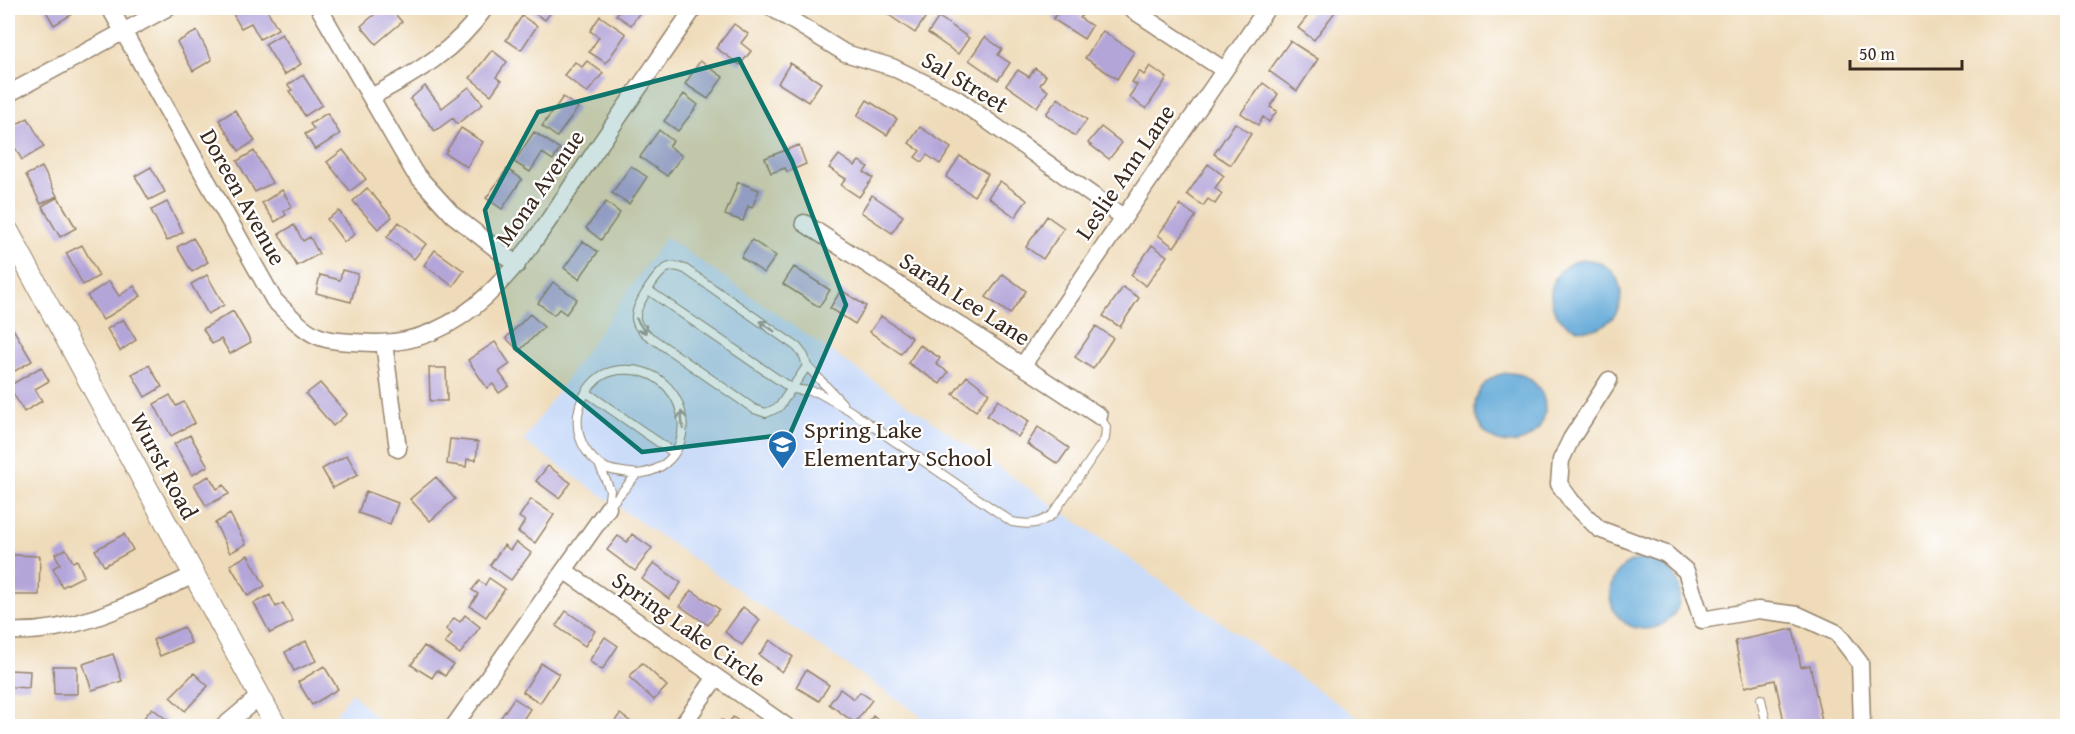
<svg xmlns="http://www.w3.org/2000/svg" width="2075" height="734" font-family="'Gentium Book Plus',serif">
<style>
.built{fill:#cbdcf9}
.water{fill:#61a8d7;stroke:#4e697a;stroke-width:1.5}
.building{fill:#b4a5d9}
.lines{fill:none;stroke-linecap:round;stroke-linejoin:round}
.service-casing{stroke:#95826c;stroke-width:10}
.minor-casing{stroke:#95826c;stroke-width:19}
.tertiary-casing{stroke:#95826c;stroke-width:23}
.service{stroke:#fff;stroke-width:8}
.minor{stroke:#fff;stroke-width:16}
.tertiary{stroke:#fff;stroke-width:21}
.oneway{stroke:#a79f9a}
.marked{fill:#0f766e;fill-opacity:0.2;stroke:#0f766e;stroke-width:4.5;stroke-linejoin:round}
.labels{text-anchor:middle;stroke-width:4.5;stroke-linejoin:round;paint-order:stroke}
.street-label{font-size:24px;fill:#3b2a1e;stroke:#fff}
.poi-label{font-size:24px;fill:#3b2a1e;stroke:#fff;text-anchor:start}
</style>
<rect width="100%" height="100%" fill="#fff"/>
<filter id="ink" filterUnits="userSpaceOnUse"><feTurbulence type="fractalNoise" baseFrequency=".0167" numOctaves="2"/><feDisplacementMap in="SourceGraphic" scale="12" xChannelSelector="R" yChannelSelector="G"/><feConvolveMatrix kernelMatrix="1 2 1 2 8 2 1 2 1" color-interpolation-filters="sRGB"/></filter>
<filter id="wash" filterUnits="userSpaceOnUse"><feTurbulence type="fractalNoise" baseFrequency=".008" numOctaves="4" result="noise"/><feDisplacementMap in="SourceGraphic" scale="24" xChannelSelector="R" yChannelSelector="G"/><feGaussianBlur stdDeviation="1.35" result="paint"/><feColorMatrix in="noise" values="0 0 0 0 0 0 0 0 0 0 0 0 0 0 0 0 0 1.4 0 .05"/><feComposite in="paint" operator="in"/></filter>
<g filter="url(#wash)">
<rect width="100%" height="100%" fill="#efdbb9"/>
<path class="built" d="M666,237l378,262 326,227h-435l-412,-285z
M351,692l33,34h-56z"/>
<path class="water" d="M1551 295a35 35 0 1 1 70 0a35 35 0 1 1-70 0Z
M1475 408a35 35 0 1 1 70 0a35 35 0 1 1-70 0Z
M1610 594a35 35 0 1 1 70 0a35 35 0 1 1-70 0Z"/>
<g id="blocks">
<path class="building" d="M44,8h23l4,7 -17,10z
M244,8h22l12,21 -18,10 -9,-16 -10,5 -8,-14z
M382,8h8l12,14 -26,22 -15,-18z
M526,8h28l-9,12z
M621,8h22l-12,17 -15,-10z
M886,8h29l12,7 -12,18 -32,-22z
M1061,8h16l7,4 -4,6 12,8 -8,13 -31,-20z
M1314,8h14l7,4 -21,28 -16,-12z
M522,16l15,10 -16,24 -15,-10z
M600,16l26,18 -20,29 -17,-11 10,-15 -9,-6z
M939,17l30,21 -11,16 -30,-21z
M734,24l14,10 -7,9 10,8 -11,14 -24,-17z
M197,31l15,29 -19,11 -16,-29z
M1103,31l31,21 -17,27 -32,-21z
M282,34l19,30 -17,11 -19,-31z
M985,37l17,12 -4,6 12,8 -12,17 -29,-20z
M1290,41l28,18 -21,32 -28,-20z
M492,50l15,12 -11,15 5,4 -10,14 -21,-17z
M587,61l16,12 -16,20 -23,-18 11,-13 7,5z
M700,61l23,16 -15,22 -23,-15z
M790,63l31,20 -13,19 -30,-19z
M1150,66l17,12 -21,31 -17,-12 8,-12 -5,-3 7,-11 5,4z
M1035,68l11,8 -6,9 8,6 -11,16 -31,-22 12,-15 11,7z
M303,75l19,30 -17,11 -16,-25 3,-1 -4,-5z
M1263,83l15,11 -8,13 7,4 -8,11 -6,-5 -5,8 -17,-12z
M425,86l17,22 27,-21 14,17 -26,20 -4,-6 -18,13 -25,-32z
M684,94l14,11 -20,26 -14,-10z
M563,97l15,11 -21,29 -15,-11z
M1058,98l29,22 -12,16 -29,-22z
M867,100l30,19 -10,16 -30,-19z
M235,110l20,31 -16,10 -20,-31z
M327,113l13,21 -25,16 -10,-16 9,-5 -4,-5z
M28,118l16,29 -22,13 -14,-25v-6z
M1235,123l16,11 -20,31 -17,-11z
M920,127l31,21 -11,16 -13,-9 -5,7 -7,-5 5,-6 -11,-8z
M1101,127l21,16 -13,16 -21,-16z
M461,128l22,14 -16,25 -22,-14z
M659,130l14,11 -4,5 13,10 -15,20 -27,-19z
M534,132l26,17 -7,11 -11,-7 -12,19 -16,-10z
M799,145l7,19 -19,8 -2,-4 -14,5 -6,-15z
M343,150l23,29 -16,12 -23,-29z
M254,151l18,32 -17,9 -18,-31z
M839,155l16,11 4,-5 9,6 -4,5 9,6 -14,19 -18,-12 5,-6 -17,-11z
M960,156l28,18 -14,22 -28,-19z
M1208,164l16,12 -9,12 7,6 -7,10 -7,-5 -5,7 -16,-12z
M631,166l16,11 -18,27 -17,-11z
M42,167l15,29 -16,8 -15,-29z
M151,167l14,25 -16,8 -14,-24z
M507,169l15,10 -20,30 -16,-11z
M1000,181l27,19 -12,17 -27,-20z
M738,182l21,8 -7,18 -4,-2 -5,15 -18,-6z
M367,188l25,29 -14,12 -25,-28z
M282,190l10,16 -8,5 2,4 -11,7 -13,-19z
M872,195l31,21 -11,17 -31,-21z
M58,197l18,31 -16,9 -18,-31z
M167,202l16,30 -16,9 -16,-31z
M606,202l14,11 -19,27 -15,-12z
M1180,205l16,11 -22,31 -16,-12z
M339,211l16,23 -11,8 -17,-23z
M1047,216l17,12 -21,31 -17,-12z
M399,222l27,22 -12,15 -27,-22z
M294,225l9,16 7,-4 9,17 -22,12 -18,-32z
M193,238l15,24 -16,10 -15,-25z
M752,240l24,16 -12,17 -23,-16z
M583,241l15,11 -19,27 -15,-11z
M82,245l17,31 -16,9 -17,-32z
M1152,245l15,11 -21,30 -15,-11z
M435,250l29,21 -11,15 -29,-21z
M794,267l36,23 -11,17 -36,-23z
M342,270l16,4 -7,28 -35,-9 4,-18 20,5z
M1003,274l23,17 -16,23 -24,-17z
M207,275l17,30 -16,9 -17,-30z
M109,281l10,15 15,-10 7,10 -38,24 -16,-24z
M553,282l24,17 -11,15 -7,-5 -5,6 -16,-12z
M1123,287l16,11 -19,29 -17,-11z
M841,290l25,16 -11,18 -25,-16z
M233,311l18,31 -21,12 -9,-15 -9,5 -9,-15z
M530,314l14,13 -25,24 -13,-13z
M881,316l31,22 -11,16 -31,-22z
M123,319l13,21 -16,11 -13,-22z
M1096,326l17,12 -20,31 -18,-12z
M12,327l20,34 -24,14v-45z
M495,342l15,22 -11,8 10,14 -10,7 -6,-9 -6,4 -19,-28z
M920,345l20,13 -4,6 12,8 -8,12 -32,-21z
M149,365l13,22 -17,10 -13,-23z
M41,367l8,14 -14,8 7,12 -18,11 -15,-26z
M429,368h17l1,33h-17z
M967,376l22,17 -13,18 -23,-17z
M320,383l27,31 -14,12 -27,-32z
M170,395l6,11 8,-4 11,21 -24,13 -17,-32z
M998,400l31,21 -11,16 -31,-21z
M1038,427l31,21 -11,16 -31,-20z
M190,435l18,31 -16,9 -18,-31z
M450,439l28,3 -2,18 -9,-1 -1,8 -19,-3z
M347,455l11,20 -25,13 -11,-19z
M548,466l23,17 -12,15 -23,-17z
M209,476l8,13 7,-4 5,9 -23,12 -12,-22z
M436,477l19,22 -25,22 -20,-22z
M366,491l32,12 -8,21 -32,-11z
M531,499l23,16 -19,28 -17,-11 7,-11 -6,-4z
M230,514l16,30 -16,9 -15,-30z
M124,534l9,16 -29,16 -9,-16z
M632,534l20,14 -17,23 -28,-21 11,-14 9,6z
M516,542l15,11 -20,27 -21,-15 14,-20 6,5z
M66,549l7,13 4,-2 7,16 -22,11 -9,-19 7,-4 -5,-10z
M12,555l28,1 -1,39h-27z
M248,555l17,31 -17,10 -18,-31z
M654,563l27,20 -12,16 -27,-20z
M489,578l16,11 -19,28 -16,-11 8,-12 -6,-4 7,-9 6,4z
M691,590l28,19 -11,16 -28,-19z
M270,595l6,12 7,-4 10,19 -23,11 -16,-30z
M743,607l17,13 -18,25 -17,-13z
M566,611l29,20 -10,15 -29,-20z
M465,615l15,12 -20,27 -15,-11 7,-9 -6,-5 8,-11 6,4z
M184,627l7,16 -31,13 -7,-16z
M1793,629l8,38 9,-2 13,61h-38l-10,-46 -30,7 -10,-46z
M605,637l13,9 -16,24 -13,-9z
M770,640l23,17 -11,15 -23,-17z
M306,641l10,20 -22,10 -9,-19z
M424,646l29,18 -8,12 -8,-6 -5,8 -21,-13z
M113,654l9,27 -30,9 -9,-26z
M541,663l18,11 -19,29 -17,-11z
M642,663l25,23 -13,14 -25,-23z
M53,666h24v28h-23z
M324,666l14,23 -26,16 -14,-23z
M8,670l22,1 -1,17 -18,-1v8h-3z
M806,670l23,15 -10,16 -23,-14z
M194,673l14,13 -23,25 -15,-14z
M840,689l14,10 6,-7 12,8 -17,23 -26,-19z
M514,698l16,11 -11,17h-24z
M152,708l19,15 -3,3h-22l2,-2 -6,-4z
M620,714l15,11 -2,1h-22z
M873,716l14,10 3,-5 9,5h-33z
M733,717l12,9h-28l5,-6 6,4z"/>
</g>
</g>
<g filter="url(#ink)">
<use href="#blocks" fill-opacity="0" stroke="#95826c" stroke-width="1.5"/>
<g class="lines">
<defs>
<path id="service" d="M648,290l144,99 25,3 32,18 163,112c17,3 27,3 41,-8l52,-75 1,-12 -7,-11
M807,366l-28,41 -13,6 -12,-4 -108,-75c-5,-5 -9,-8 -10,-15 -2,-12 21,-46 31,-51 7,-3 12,-1 18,1l112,78 7,9 3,10 35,37
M586,392l88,61
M599,464l11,26 -2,17
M608,508l29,-34c66,-7 57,-98 -5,-104 -11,-1 -21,0 -31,6 -32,23 -32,73 5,92 8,4 21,4 31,6
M1761,699l6,27"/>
<path id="minor" d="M110,8l164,292c40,40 41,41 99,43 106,3 162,-105 215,-181 35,-52 71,-103 106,-154
M319,8l95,164 39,43 64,50
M772,8l73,45 47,14 65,32 166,118
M1130,8l94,62
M8,94l159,-86
M371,97c45,-24 84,-46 114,-89
M804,223l295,193
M384,343l14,106
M1023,365l244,-357
M1609,380l-38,59 -10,21 -2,24 13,18 27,27 67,25 20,17 16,49 56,-10 40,5 39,18 23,30 2,63
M565,571l221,155
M8,631c66,4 127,-29 186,-56
M224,726l36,-30
M454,726l154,-218
M682,726l34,-49"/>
<path id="tertiary" d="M8,231l268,495"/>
</defs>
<use href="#service" class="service-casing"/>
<use href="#minor" class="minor-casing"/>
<use href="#tertiary" class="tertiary-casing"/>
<use href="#service" class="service"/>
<use href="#minor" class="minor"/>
<use href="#tertiary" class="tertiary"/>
</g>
<defs><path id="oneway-shaft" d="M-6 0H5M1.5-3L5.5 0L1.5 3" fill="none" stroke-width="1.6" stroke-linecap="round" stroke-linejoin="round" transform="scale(1.5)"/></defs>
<g class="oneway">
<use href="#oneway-shaft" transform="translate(641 326) rotate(57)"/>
<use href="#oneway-shaft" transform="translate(767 326) rotate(-145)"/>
<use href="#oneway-shaft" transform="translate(682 420) rotate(-95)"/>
</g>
</g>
<path class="marked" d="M739,59l53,102 54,144 -56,129 -148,18 -127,-104 -30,-138 53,-98z"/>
<defs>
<symbol id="school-pin" viewBox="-11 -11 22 30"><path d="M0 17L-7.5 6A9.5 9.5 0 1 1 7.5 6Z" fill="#1f6fb2" stroke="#fff"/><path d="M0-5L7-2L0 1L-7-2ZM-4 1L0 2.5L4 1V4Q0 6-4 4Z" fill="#fff"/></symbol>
</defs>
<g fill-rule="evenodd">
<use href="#school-pin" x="766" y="428" width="33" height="45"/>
</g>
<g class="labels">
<g class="street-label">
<text transform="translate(965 82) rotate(31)" y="8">Sal Street</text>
<text transform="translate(1125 172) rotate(-56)" y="8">Leslie Ann Lane</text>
<text transform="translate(540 188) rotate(-55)" y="8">Mona Avenue</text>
<text transform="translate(243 197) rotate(61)" y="8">Doreen Avenue</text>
<text transform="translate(965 299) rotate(33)" y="8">Sarah Lee Lane</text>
<text transform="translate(164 466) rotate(62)" y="8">Wurst Road</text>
<text transform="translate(689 629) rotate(35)" y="8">Spring Lake Circle</text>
</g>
<g class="poi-label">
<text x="804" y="438">Spring Lake<tspan x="804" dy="28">Elementary School</tspan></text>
</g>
</g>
<rect width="2075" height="734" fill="none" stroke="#fff" stroke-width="30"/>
<path d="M1850 60v9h112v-9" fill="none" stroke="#3b2a1e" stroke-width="3"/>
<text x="1859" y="60" font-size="18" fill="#3b2a1e" stroke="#ffffff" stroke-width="4.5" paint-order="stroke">50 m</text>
</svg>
